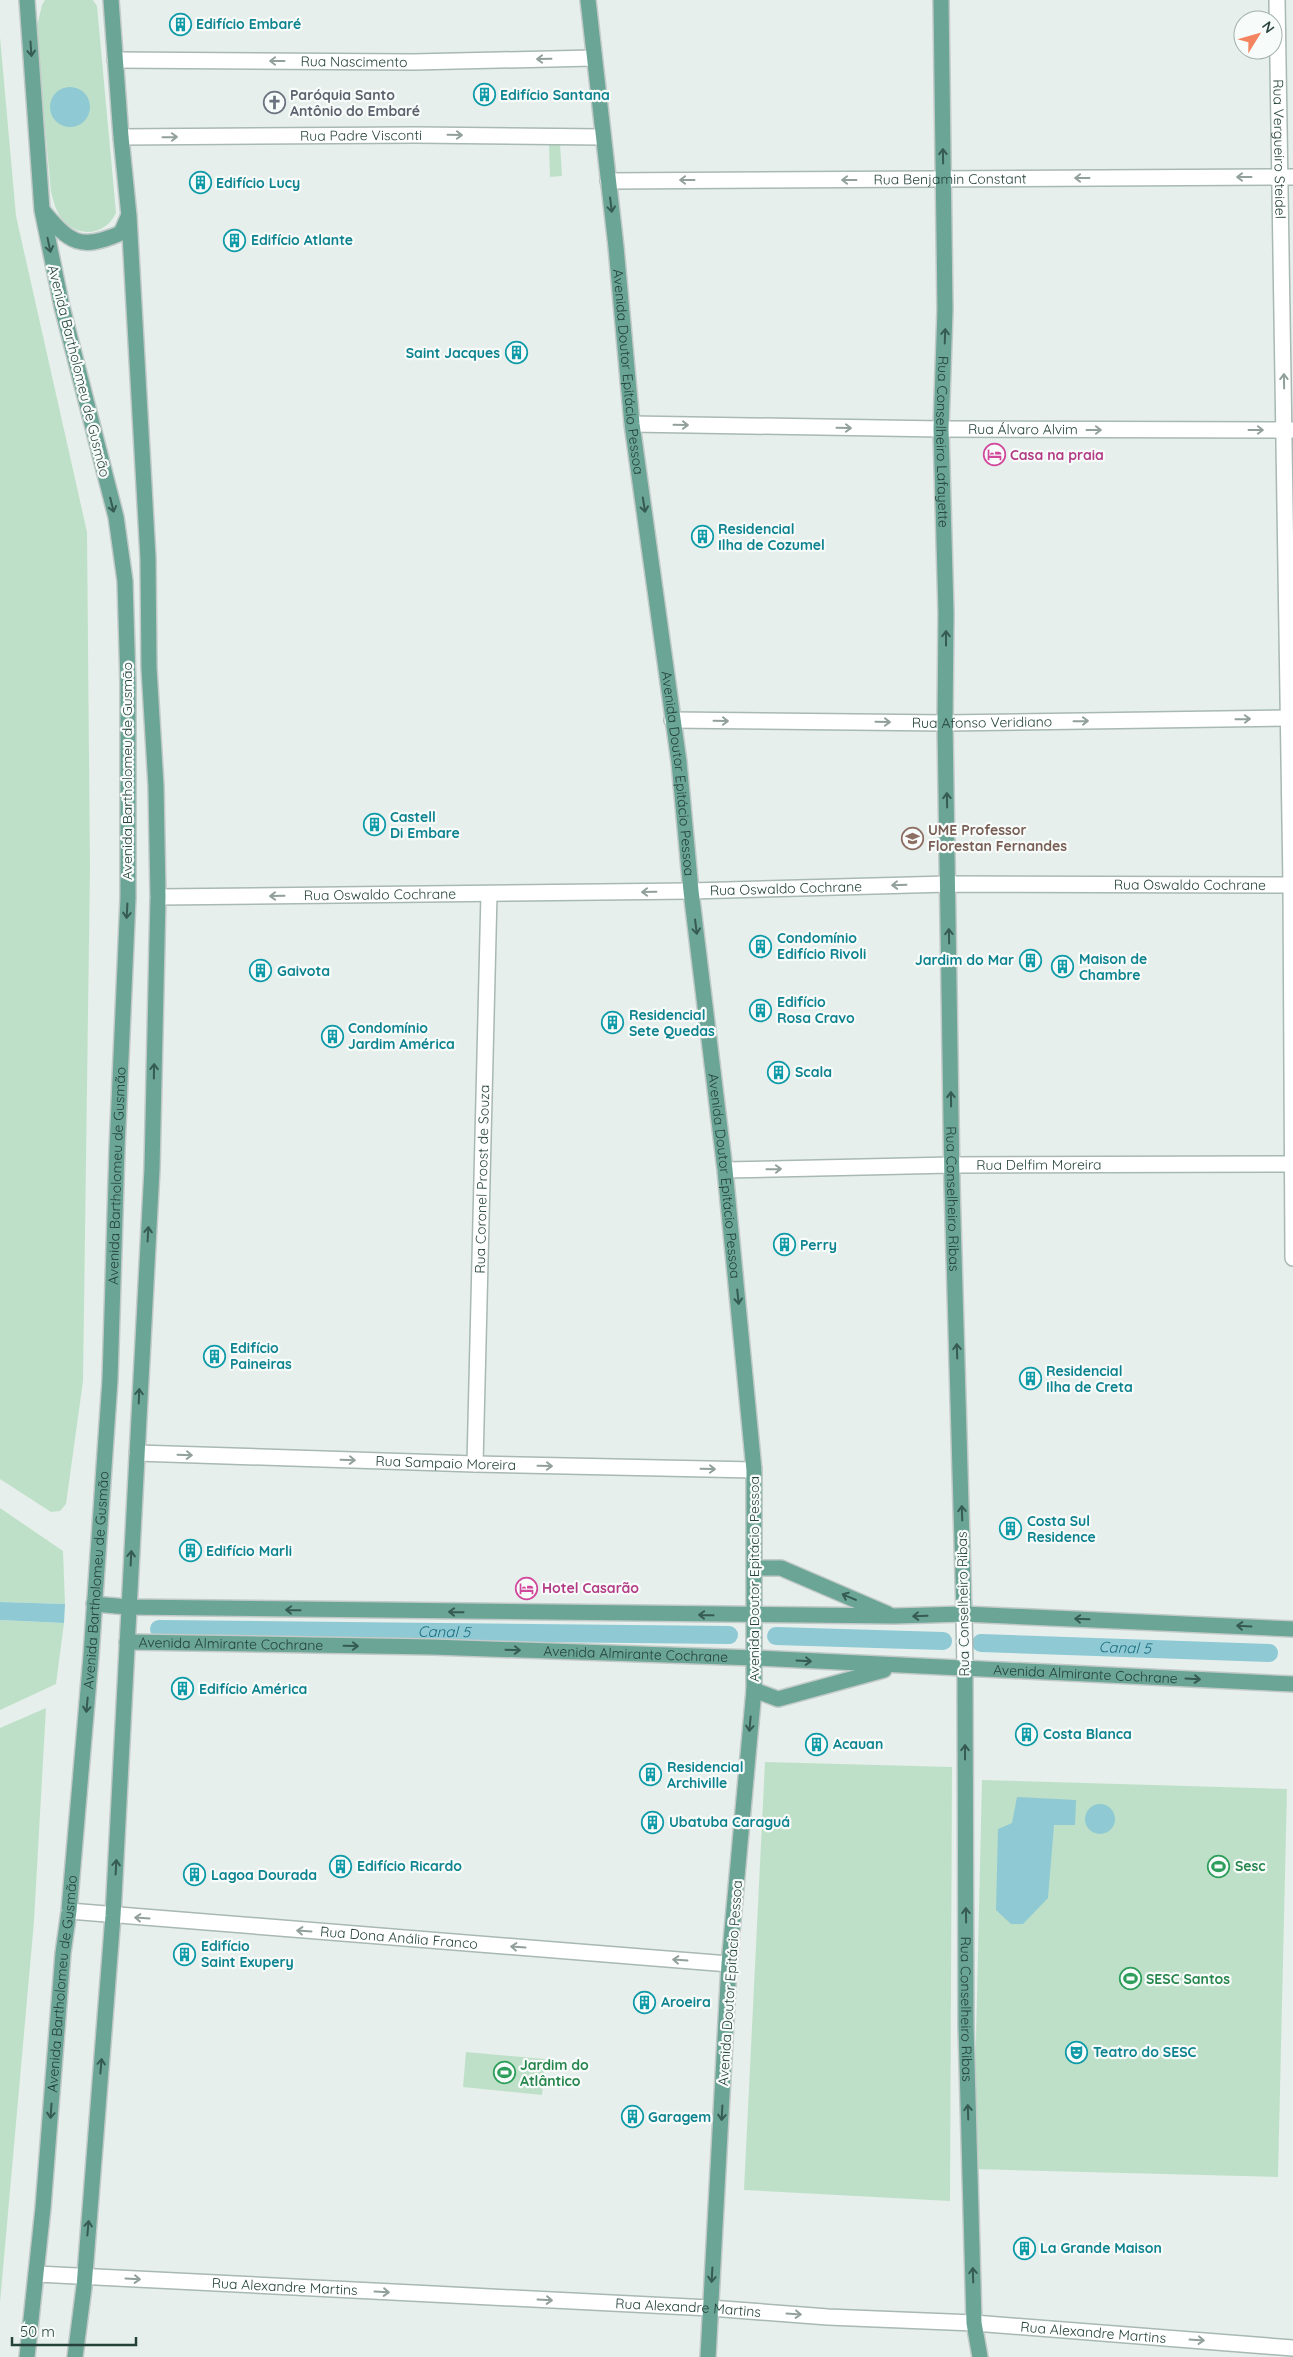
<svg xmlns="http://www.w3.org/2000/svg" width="1293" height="2357" font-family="Quicksand,sans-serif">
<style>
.green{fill:#bfe0c8}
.water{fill:#8ec9d4}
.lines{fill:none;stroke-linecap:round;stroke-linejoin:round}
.canal{stroke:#8ec9d4;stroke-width:18}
.minor-casing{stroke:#a8b8b2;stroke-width:18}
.major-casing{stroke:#c2cac8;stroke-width:18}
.minor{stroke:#fff;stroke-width:15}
.major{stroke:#6aa596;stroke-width:15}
.oneway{stroke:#365b51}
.oneway2{stroke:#92a09c}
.labels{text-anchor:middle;stroke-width:4.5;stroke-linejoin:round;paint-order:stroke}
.culture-label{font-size:14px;font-weight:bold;fill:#0d838f;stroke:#f7fbf9;text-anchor:start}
.street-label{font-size:14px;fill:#24423a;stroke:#f7fbf9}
.worship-label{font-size:14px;font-weight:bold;fill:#5b616d;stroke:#f7fbf9;text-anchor:start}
.hotel-label{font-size:14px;font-weight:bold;fill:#b23c85;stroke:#f7fbf9;text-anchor:start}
.education-label{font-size:14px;font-weight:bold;fill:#785e54;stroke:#f7fbf9;text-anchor:start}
.leisure-label{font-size:14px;font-weight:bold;fill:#27864d;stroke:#f7fbf9;text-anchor:start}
.water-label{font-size:15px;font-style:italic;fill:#1c6f80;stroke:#f7fbf9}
</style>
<rect width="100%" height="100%" fill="#e6efeb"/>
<path class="green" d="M45,0h48l4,6 19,207c-10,21 -35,26 -52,8 -8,-8 -10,-18 -13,-29l-15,-162 6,-25z
M0,37l16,179 71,316 3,336 -7,513 -17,123 -6,7 -9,1 -51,-33z
M549,144h11l2,32 -12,1z
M0,1508l63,43 2,53 -65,-2z
M0,1620l64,3 -8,61 -56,26z
M46,1708l-12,213 -34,382v-575z
M765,1762l187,5 -2,434 -206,-11z
M982,1780l305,9 -9,388 -305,-8z
M466,2052l79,7 -3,36 -79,-8z"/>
<path class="water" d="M50 107a20 20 0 1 1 40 0a20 20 0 1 1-40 0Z
M0,1602l65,2 -1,19 -64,-3z
M1017,1797l59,3 -1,25h-21l-6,73 -25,26h-12l-15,-14 2,-81 14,-6z
M1085 1819a15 15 0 1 1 30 0a15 15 0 1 1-30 0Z"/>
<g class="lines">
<g class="canal">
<path id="s1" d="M159,1629l570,6"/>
<path d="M776,1636l167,5"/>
<path id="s2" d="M981,1643l288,10"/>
</g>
<defs>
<g id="minor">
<path id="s3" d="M1277,0l14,885 2,373"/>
<path id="s4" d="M115,60l298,2 180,-4"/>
<path id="s5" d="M121,137l294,-2 187,2"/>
<path id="s6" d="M608,181l685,-4"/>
<path id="s7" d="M632,424l309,5 352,1"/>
<path id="s8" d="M672,720l273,3 348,-5"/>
<path id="s9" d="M158,897l533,-6 257,-7 345,1"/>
<path id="s10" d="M725,1170l227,-5 341,-1"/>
<path id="s11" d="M137,1453l338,11 279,6"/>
<path id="s12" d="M475,1464l14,-570"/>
<path d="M964,1614l1,55"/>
<path id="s13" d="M69,1911l660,53"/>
<path id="s14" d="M37,2274l673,34 118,9 146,6 319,25"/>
</g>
<g id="major">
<path id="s15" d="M588,0l28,247 16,177 47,338 12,129 34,279 29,300v220l-25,274 -21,393"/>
<path id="s16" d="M941,0l4,310 -4,119 5,184 -1,110 7,461 12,430"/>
<path d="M43,211c27,32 37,40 78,22l7,-16"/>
<path d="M755,1568h26l107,46"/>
<path d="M94,1604l34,3 766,9 70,-2 329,15"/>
<path id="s17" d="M127,1642l305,5 323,11 538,26"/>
<path id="s18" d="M965,1669l1,357 8,297 6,34"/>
<path d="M754,1690l24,9 106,-29"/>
<path id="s19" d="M27,2357l16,-149 20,-255 6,-42 22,-255 19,-276 7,-231 11,-251v-214l-3,-103 -9,-64 -54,-210 -20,-97 -15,-210"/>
<path d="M75,2357l9,-70 29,-371 39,-747 6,-272 -2,-111 -7,-118 -1,-110 -19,-342 -8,-79 -10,-137"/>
</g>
</defs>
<use href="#minor" class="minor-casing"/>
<use href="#major" class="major-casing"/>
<use href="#minor" class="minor"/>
<use href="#major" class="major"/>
</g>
<defs><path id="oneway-shaft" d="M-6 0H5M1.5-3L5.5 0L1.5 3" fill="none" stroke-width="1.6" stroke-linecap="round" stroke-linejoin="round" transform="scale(1.25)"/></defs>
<g class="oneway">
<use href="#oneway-shaft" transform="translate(31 49) rotate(86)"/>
<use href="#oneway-shaft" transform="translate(943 156) rotate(-91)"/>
<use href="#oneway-shaft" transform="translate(611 205) rotate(83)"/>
<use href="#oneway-shaft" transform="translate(49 245) rotate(78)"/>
<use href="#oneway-shaft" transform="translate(945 336) rotate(-88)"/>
<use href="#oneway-shaft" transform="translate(112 505) rotate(76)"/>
<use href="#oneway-shaft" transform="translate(644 505) rotate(81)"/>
<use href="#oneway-shaft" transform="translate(946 638) rotate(-90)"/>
<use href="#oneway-shaft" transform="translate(947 800) rotate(-91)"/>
<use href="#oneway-shaft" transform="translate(127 911) rotate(93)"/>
<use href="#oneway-shaft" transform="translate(696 927) rotate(83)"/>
<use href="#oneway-shaft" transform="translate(949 936) rotate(-91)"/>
<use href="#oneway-shaft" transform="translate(154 1071) rotate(-89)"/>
<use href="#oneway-shaft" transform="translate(951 1099) rotate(-91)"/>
<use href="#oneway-shaft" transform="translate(148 1234) rotate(-87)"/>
<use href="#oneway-shaft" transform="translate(738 1297) rotate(84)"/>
<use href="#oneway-shaft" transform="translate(957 1351) rotate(-92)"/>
<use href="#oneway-shaft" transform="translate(139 1396) rotate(-88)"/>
<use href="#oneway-shaft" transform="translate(962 1513) rotate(-92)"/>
<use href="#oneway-shaft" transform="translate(131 1558) rotate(-87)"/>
<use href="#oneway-shaft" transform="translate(849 1597) rotate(-157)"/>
<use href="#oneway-shaft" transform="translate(293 1610) rotate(-179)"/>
<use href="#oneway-shaft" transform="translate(456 1612) rotate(-179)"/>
<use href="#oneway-shaft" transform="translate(706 1615) rotate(-179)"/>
<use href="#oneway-shaft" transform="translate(920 1616) rotate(178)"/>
<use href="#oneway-shaft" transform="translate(1082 1619) rotate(-178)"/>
<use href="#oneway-shaft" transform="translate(1244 1626) rotate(-177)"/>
<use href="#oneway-shaft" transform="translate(351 1646) rotate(1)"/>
<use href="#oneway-shaft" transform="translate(513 1650) rotate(2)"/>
<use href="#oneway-shaft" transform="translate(804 1661) rotate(3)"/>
<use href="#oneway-shaft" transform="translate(1193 1679) rotate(3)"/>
<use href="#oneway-shaft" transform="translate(87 1705) rotate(95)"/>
<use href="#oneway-shaft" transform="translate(750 1724) rotate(95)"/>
<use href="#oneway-shaft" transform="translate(965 1752) rotate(-90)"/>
<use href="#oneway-shaft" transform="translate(116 1867) rotate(-87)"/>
<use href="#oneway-shaft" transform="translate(966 1915) rotate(-91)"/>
<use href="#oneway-shaft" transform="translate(101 2066) rotate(-85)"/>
<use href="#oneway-shaft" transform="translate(51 2111) rotate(94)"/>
<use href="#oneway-shaft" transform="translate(968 2112) rotate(-92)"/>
<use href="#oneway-shaft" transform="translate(722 2113) rotate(93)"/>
<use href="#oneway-shaft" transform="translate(88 2228) rotate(-85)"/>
<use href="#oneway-shaft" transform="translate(712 2275) rotate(93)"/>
<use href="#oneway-shaft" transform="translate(973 2275) rotate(-92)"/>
</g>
<g class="oneway2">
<use href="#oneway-shaft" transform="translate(544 59) rotate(179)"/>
<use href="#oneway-shaft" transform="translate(277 61) rotate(-180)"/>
<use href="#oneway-shaft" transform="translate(455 135) rotate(1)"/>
<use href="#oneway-shaft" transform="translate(170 137) rotate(-1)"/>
<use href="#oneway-shaft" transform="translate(1244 177) rotate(180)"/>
<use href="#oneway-shaft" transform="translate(1082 178) rotate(180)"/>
<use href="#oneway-shaft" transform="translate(687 180) rotate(180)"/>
<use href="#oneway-shaft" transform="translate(849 180) rotate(180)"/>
<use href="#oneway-shaft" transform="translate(1284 381) rotate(-91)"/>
<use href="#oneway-shaft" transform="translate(681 425) rotate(1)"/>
<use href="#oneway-shaft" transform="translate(844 428) rotate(1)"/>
<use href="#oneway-shaft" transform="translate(1094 430)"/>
<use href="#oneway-shaft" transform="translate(1256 430)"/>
<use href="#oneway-shaft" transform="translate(1243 719) rotate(-1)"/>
<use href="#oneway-shaft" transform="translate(721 721) rotate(1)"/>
<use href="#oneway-shaft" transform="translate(1081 721) rotate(-1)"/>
<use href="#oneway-shaft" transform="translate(883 722) rotate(1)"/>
<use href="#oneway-shaft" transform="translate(899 885) rotate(178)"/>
<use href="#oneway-shaft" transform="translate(649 892) rotate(179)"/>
<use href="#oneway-shaft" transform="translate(277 896) rotate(179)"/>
<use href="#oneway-shaft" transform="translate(774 1169) rotate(-1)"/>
<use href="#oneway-shaft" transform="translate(185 1455) rotate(2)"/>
<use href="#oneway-shaft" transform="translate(348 1460) rotate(2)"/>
<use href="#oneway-shaft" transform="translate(545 1466) rotate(1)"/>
<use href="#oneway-shaft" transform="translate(708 1469) rotate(1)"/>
<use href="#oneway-shaft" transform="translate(142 1918) rotate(-176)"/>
<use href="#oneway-shaft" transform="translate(304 1931) rotate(-176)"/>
<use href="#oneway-shaft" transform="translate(518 1947) rotate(-176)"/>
<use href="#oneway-shaft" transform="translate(680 1960) rotate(-176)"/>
<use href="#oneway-shaft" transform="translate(133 2279) rotate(3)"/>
<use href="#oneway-shaft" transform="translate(382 2292) rotate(3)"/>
<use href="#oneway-shaft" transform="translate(545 2300) rotate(3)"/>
<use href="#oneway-shaft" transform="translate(794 2314) rotate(4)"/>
<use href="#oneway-shaft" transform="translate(1197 2340) rotate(4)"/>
</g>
<defs>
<symbol id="building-ring" viewBox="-11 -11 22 22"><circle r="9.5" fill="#f7fbf9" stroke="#0f9aa8" stroke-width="1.5"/><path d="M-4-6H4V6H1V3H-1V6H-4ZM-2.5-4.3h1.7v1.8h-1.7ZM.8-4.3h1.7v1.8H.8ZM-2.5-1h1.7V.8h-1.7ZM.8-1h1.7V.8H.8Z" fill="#0f9aa8"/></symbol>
<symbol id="church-ring" viewBox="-11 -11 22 22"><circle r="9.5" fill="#f7fbf9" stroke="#6b7280" stroke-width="1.5"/><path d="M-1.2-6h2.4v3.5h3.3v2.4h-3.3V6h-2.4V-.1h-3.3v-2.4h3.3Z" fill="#6b7280"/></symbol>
<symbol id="hotel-ring" viewBox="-11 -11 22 22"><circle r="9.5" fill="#f7fbf9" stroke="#d1479c" stroke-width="1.5"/><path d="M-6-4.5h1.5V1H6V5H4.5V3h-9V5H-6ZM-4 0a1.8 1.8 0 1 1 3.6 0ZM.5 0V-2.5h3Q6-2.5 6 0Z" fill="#d1479c"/></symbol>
<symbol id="school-ring" viewBox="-11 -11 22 22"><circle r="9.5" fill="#f7fbf9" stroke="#8d6e63" stroke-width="1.5"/><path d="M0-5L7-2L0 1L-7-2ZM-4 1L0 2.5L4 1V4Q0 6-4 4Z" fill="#8d6e63"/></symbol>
<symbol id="stadium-ring" viewBox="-11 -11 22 22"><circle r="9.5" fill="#f7fbf9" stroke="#2e9e5b" stroke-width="1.5"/><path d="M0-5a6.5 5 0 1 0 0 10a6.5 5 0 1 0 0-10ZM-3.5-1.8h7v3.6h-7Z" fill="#2e9e5b"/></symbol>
<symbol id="theatre-ring" viewBox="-11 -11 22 22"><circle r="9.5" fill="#f7fbf9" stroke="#0f9aa8" stroke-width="1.5"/><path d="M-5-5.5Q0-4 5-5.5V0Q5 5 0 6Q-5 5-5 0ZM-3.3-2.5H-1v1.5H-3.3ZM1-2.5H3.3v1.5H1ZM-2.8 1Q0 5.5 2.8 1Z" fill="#0f9aa8"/></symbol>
</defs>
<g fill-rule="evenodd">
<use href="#building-ring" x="168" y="12" width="25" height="25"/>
<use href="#building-ring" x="472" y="82" width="25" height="25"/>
<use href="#church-ring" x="262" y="90" width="25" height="25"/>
<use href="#building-ring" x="188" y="170" width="25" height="25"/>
<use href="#building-ring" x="222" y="228" width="25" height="25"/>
<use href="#building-ring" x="504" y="340" width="25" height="25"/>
<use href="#hotel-ring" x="982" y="442" width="25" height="25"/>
<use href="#building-ring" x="690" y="524" width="25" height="25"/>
<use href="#building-ring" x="362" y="812" width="25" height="25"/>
<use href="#school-ring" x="900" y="826" width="25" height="25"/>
<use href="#building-ring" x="748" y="934" width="25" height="25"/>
<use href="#building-ring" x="1018" y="948" width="25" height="25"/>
<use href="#building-ring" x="1050" y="954" width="25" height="25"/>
<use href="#building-ring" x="248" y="958" width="25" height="25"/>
<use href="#building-ring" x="748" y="998" width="25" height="25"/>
<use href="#building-ring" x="600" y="1010" width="25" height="25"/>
<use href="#building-ring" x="320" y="1024" width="25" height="25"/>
<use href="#building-ring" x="766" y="1060" width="25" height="25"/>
<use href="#building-ring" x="772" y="1232" width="25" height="25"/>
<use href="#building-ring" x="202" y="1344" width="25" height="25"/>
<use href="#building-ring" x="1018" y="1366" width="25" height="25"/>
<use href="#building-ring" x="998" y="1516" width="25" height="25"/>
<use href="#building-ring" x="178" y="1538" width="25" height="25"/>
<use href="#hotel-ring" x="514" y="1576" width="25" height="25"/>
<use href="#building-ring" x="170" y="1676" width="25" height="25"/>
<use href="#building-ring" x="1014" y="1722" width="25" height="25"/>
<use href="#building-ring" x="804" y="1732" width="25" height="25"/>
<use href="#building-ring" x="638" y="1762" width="25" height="25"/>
<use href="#building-ring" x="640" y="1810" width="25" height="25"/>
<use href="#building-ring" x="328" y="1854" width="25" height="25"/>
<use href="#stadium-ring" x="1206" y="1854" width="25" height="25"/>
<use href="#building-ring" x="182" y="1862" width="25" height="25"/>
<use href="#building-ring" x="172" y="1942" width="25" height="25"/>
<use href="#stadium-ring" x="1118" y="1966" width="25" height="25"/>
<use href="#building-ring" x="632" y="1990" width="25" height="25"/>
<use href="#theatre-ring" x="1064" y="2040" width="25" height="25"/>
<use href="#stadium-ring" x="492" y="2060" width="25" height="25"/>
<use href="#building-ring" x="620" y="2104" width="25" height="25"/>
<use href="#building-ring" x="1012" y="2236" width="25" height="25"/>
</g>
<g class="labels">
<g class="culture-label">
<text x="196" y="29">Edifício Embaré</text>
<text x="500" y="100">Edifício Santana</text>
<text x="216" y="188">Edifício Lucy</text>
<text x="251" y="245">Edifício Atlante</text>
<text x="500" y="358" text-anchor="end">Saint Jacques</text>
<text x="718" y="534">Residencial<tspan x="718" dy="16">Ilha de Cozumel</tspan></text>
<text x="390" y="822">Castell<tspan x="390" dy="16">Di Embare</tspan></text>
<text x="777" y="943">Condomínio<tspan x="777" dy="16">Edifício Rivoli</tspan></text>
<text x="1079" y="964">Maison de<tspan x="1079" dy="16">Chambre</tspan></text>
<text x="1014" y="965" text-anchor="end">Jardim do Mar</text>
<text x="277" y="976">Gaivota</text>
<text x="777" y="1007">Edifício<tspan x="777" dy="16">Rosa Cravo</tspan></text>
<text x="629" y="1020">Residencial<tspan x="629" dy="16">Sete Quedas</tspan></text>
<text x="348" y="1033">Condomínio<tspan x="348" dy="16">Jardim América</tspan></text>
<text x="795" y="1077">Scala</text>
<text x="800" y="1250">Perry</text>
<text x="230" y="1353">Edifício<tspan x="230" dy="16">Paineiras</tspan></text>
<text x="1046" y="1376">Residencial<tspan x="1046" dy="16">Ilha de Creta</tspan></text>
<text x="1027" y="1526">Costa Sul<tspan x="1027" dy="16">Residence</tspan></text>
<text x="206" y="1556">Edifício Marli</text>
<text x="199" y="1694">Edifício América</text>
<text x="1043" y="1739">Costa Blanca</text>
<text x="833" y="1749">Acauan</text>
<text x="667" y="1772">Residencial<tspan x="667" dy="16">Archiville</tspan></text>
<text x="669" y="1827">Ubatuba Caraguá</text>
<text x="357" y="1871">Edifício Ricardo</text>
<text x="211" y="1880">Lagoa Dourada</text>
<text x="201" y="1951">Edifício<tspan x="201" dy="16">Saint Exupery</tspan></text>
<text x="661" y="2007">Aroeira</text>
<text x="1093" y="2057">Teatro do SESC</text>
<text x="648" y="2122">Garagem</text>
<text x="1040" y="2253">La Grande Maison</text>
</g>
<g class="street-label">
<text dy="5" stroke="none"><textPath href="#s4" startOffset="239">Rua Nascimento</textPath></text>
<text dy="5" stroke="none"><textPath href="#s5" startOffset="240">Rua Padre Visconti</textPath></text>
<text dy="5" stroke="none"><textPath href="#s3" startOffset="149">Rua Vergueiro Steidel</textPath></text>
<text dy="5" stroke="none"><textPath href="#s6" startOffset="342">Rua Benjamin Constant</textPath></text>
<text transform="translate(79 371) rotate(76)" y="5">Avenida Bartholomeu de Gusmão</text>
<text dy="5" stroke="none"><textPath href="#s15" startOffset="374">Avenida Doutor Epitácio Pessoa</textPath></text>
<text dy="5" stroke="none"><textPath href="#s7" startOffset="391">Rua Álvaro Alvim</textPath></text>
<text dy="5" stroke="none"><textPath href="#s16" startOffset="442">Rua Conselheiro Lafayette</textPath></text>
<text dy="5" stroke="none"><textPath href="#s8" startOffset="310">Rua Afonso Veridiano</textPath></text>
<text transform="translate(127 771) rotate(-90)" y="5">Avenida Bartholomeu de Gusmão</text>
<text dy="5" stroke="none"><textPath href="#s15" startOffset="779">Avenida Doutor Epitácio Pessoa</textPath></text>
<text dy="5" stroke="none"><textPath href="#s9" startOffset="1032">Rua Oswaldo Cochrane</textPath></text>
<text dy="5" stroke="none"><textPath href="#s9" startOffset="628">Rua Oswaldo Cochrane</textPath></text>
<text dy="5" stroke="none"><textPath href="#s9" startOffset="222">Rua Oswaldo Cochrane</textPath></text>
<text dy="5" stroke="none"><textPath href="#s10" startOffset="314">Rua Delfim Moreira</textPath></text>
<text dy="5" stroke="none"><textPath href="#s19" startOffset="1185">Avenida Bartholomeu de Gusmão</textPath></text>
<text dy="5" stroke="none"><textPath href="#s15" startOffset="1184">Avenida Doutor Epitácio Pessoa</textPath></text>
<text dy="5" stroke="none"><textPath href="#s12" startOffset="285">Rua Coronel Proost de Souza</textPath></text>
<text dy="5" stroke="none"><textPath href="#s16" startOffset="1199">Rua Conselheiro Ribas</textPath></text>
<text dy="5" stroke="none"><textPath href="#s11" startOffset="309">Rua Sampaio Moreira</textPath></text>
<text transform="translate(754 1579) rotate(-90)" y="5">Avenida Doutor Epitácio Pessoa</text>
<text dy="5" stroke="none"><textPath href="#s19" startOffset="780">Avenida Bartholomeu de Gusmão</textPath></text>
<text transform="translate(963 1604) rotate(-91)" y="5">Rua Conselheiro Ribas</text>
<text dy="5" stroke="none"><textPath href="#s17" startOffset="104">Avenida Almirante Cochrane</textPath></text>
<text dy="5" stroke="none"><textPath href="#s17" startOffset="509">Avenida Almirante Cochrane</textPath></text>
<text dy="5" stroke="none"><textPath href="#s17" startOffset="959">Avenida Almirante Cochrane</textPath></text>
<text dy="5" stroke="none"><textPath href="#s13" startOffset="331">Rua Dona Anália Franco</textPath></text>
<text dy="5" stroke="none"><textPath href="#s19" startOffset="375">Avenida Bartholomeu de Gusmão</textPath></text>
<text transform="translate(730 1983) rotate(-86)" y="5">Avenida Doutor Epitácio Pessoa</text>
<text dy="5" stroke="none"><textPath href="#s18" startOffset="340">Rua Conselheiro Ribas</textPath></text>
<text dy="5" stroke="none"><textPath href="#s14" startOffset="248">Rua Alexandre Martins</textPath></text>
<text dy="5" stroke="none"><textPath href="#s14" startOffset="652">Rua Alexandre Martins</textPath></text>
<text dy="5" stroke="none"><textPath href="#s14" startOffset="1058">Rua Alexandre Martins</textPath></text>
</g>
<g class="worship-label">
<text x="290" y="100">Paróquia Santo<tspan x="290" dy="16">Antônio do Embaré</tspan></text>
</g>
<g class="hotel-label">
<text x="1010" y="460">Casa na praia</text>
<text x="542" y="1593">Hotel Casarão</text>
</g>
<g class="education-label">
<text x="928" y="835">UME Professor<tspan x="928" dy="16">Florestan Fernandes</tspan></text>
</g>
<g class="leisure-label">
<text x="1235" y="1871">Sesc</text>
<text x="1146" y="1984">SESC Santos</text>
<text x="520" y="2070">Jardim do<tspan x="520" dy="16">Atlântico</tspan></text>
</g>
<g class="water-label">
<text dy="5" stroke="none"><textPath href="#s1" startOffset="285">Canal 5</textPath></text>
<text dy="5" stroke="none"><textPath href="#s2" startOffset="144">Canal 5</textPath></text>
</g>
</g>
<g transform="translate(1258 35) rotate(53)"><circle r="24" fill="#f7fbf9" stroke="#a3b1ad"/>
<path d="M0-4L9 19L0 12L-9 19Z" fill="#f4845f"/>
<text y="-8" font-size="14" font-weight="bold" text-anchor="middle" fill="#24423a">N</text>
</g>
<path d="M12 2337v8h124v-8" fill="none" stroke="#24423a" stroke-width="2.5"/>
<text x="20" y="2337" font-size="15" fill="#24423a" stroke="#f7fbf9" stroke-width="4" paint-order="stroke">50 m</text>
</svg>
